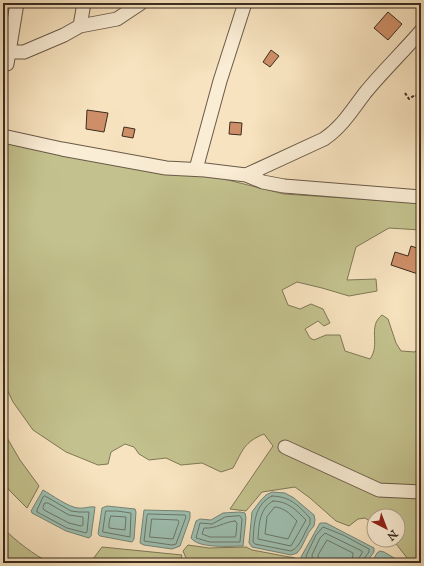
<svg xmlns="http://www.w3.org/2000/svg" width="424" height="566" font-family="'IM FELL English',serif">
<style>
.green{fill:#c3c28e;stroke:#7f7857}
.water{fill:#9dbeaf;stroke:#768476}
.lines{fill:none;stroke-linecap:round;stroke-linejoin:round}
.shore{stroke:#6c7668;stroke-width:1}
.building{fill:#ce8f68;stroke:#3b2d20}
.street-casing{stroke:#6a5a48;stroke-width:15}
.path{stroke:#3b2d20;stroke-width:2;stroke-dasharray:3 2;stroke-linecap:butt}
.street{stroke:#faedd5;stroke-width:13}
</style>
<rect width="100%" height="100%" fill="#f7e3bf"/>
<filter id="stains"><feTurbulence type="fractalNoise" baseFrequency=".005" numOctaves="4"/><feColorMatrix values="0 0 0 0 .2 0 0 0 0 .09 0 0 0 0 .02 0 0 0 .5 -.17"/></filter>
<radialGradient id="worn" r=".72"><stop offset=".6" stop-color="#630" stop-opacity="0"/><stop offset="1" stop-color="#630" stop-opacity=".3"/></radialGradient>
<path class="green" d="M3,141l201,33 80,20 137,9v27l-32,-2 -33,19 -9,33 29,-1 1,12 -28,5 -27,-8 -25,-6 -15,8 6,15 12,4 11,-5 12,5 7,14 -6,3 -6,-5 -13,8 5,9 4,2 12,-5h14l5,16 25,8c11,-15 -3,-32 12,-44l6,4 8,24 5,8 14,1 6,-8v219h-7l-6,-4 -15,-19h5v-24h-24v8l-9,-6 -7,1 -9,7 -13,-5 -26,-23 -15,-11 -33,5 -16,19 -16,-2 43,-63 -9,-12c-20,8 -21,16 -31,34l-12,4 -19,-9 -21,2 -15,-7 -17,2 -10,-6 -5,-7 -9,-3 -14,8 -3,12 -10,1 -32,-13 -33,-22 -20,-28 -10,-21z
M3,431l17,29 19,26 -12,22 -17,-17 -7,-9z
M3,528c14,14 30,26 47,35h-47z
M188,545l21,3 37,-1 6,3 43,8 6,5h-110l-5,-5 -3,-7z
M102,547l80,8 -2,8h-90z"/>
<path class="water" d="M43,490c9,5 25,17 35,18 6,1 11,-2 17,-1l-4,29 -2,2 -23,-7 -34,-18 -1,-2z
M272,492l13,1 9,5 20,17 1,5 -1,6 -5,6 -8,16 -4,5 -6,2 -39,-8 -3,-4 3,-31 9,-12 5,-5z
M107,506l28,3 1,3 -2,27 -2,3 -32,-6 -2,-2 4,-26z
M144,510l41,1 5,1v6l-10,28 -8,3 -28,-4 -4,-2z
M240,512l5,1 1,5 -3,28c-12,0 -44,3 -52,-8l5,-17 4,-2 11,1 12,-7z
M320,523h6l48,25v4l-8,11h-56l-8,-3 -1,-3z
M380,551l4,1 19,11h-32l6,-10z"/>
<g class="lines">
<path class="shore" d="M45,496l26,15 8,1h10l-2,20 -1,1 -19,-5 -30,-16v-2l6,-13z
M272,496c18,0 27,10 38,22v6c-6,8 -9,23 -19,27l-36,-7 -2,-2c1,-17 1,-38 19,-46z
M273,501c15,0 23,9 33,19l-15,26 -33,-7c1,-14 1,-30 15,-38z
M45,503h3l21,12 14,2v8l-2,1 -12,-3 -25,-13 -1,-2z
M275,507c10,1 15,7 22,14l-9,18 -23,-5 2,-17z
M106,511h11l14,2 -1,24 -27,-5z
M148,514l37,1 1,2 -10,27 -4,1 -28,-4 3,-25z
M111,516l15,1 -1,13 -16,-2v-5z
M240,516l2,3 -2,23h-30l-14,-4 4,-15 12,1 13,-7z
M152,519l26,1 1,2 -6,17 -23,-2z
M235,521l2,2 -1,12 -1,2h-25l-8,-3 2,-6c13,1 19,-6 31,-7z
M308,563l-2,-7 10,-21 7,-8 20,8 26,14v3l-6,8v3
M313,563l-1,-8 8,-17 5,-5 37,18v2l-3,5 -1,5
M319,563l-1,-8 9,-15 26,13 -1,10"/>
</g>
<path class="building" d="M388,12l14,12 -14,16 -14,-12z
M271,50l8,6 -9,11 -7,-5z
M87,110l21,3 -4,19 -18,-3z
M230,122l12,1 -1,12 -12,-1z
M124,127l11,2 -2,9 -11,-2z
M411,246l9,3 -3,10 4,2v14l-30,-10 4,-13 13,4z"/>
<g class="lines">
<defs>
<path id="street" d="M80,26l4,-23
M9,52l8,-49
M3,64h4l2,-12h15l40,-17 16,-9 37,-7 24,-16
M3,136l59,13 104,19 39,2 41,5 17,7 21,4 137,11
M196,169l24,-88 25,-78
M246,175l78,-36c18,-12 28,-29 41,-46 17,-21 38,-41 56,-62
M285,447l94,43 42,2"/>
</defs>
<use href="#street" class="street-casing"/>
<path class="path" d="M405,93l4,6 6,-4 6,3"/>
<use href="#street" class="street"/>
</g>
<rect width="424" height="566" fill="none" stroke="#f7e3bf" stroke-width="16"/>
<rect x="4" y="4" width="416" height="558" fill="none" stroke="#3b2d20" stroke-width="2"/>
<rect x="8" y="8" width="408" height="550" fill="none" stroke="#3b2d20"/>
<g transform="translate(386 528) rotate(138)"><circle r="19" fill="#faedd5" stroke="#aea08d"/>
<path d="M0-3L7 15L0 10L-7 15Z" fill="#8f2418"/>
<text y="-6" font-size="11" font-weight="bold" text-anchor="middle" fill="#3b2d20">N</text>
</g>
<rect width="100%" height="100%" filter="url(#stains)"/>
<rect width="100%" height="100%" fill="url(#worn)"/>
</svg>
